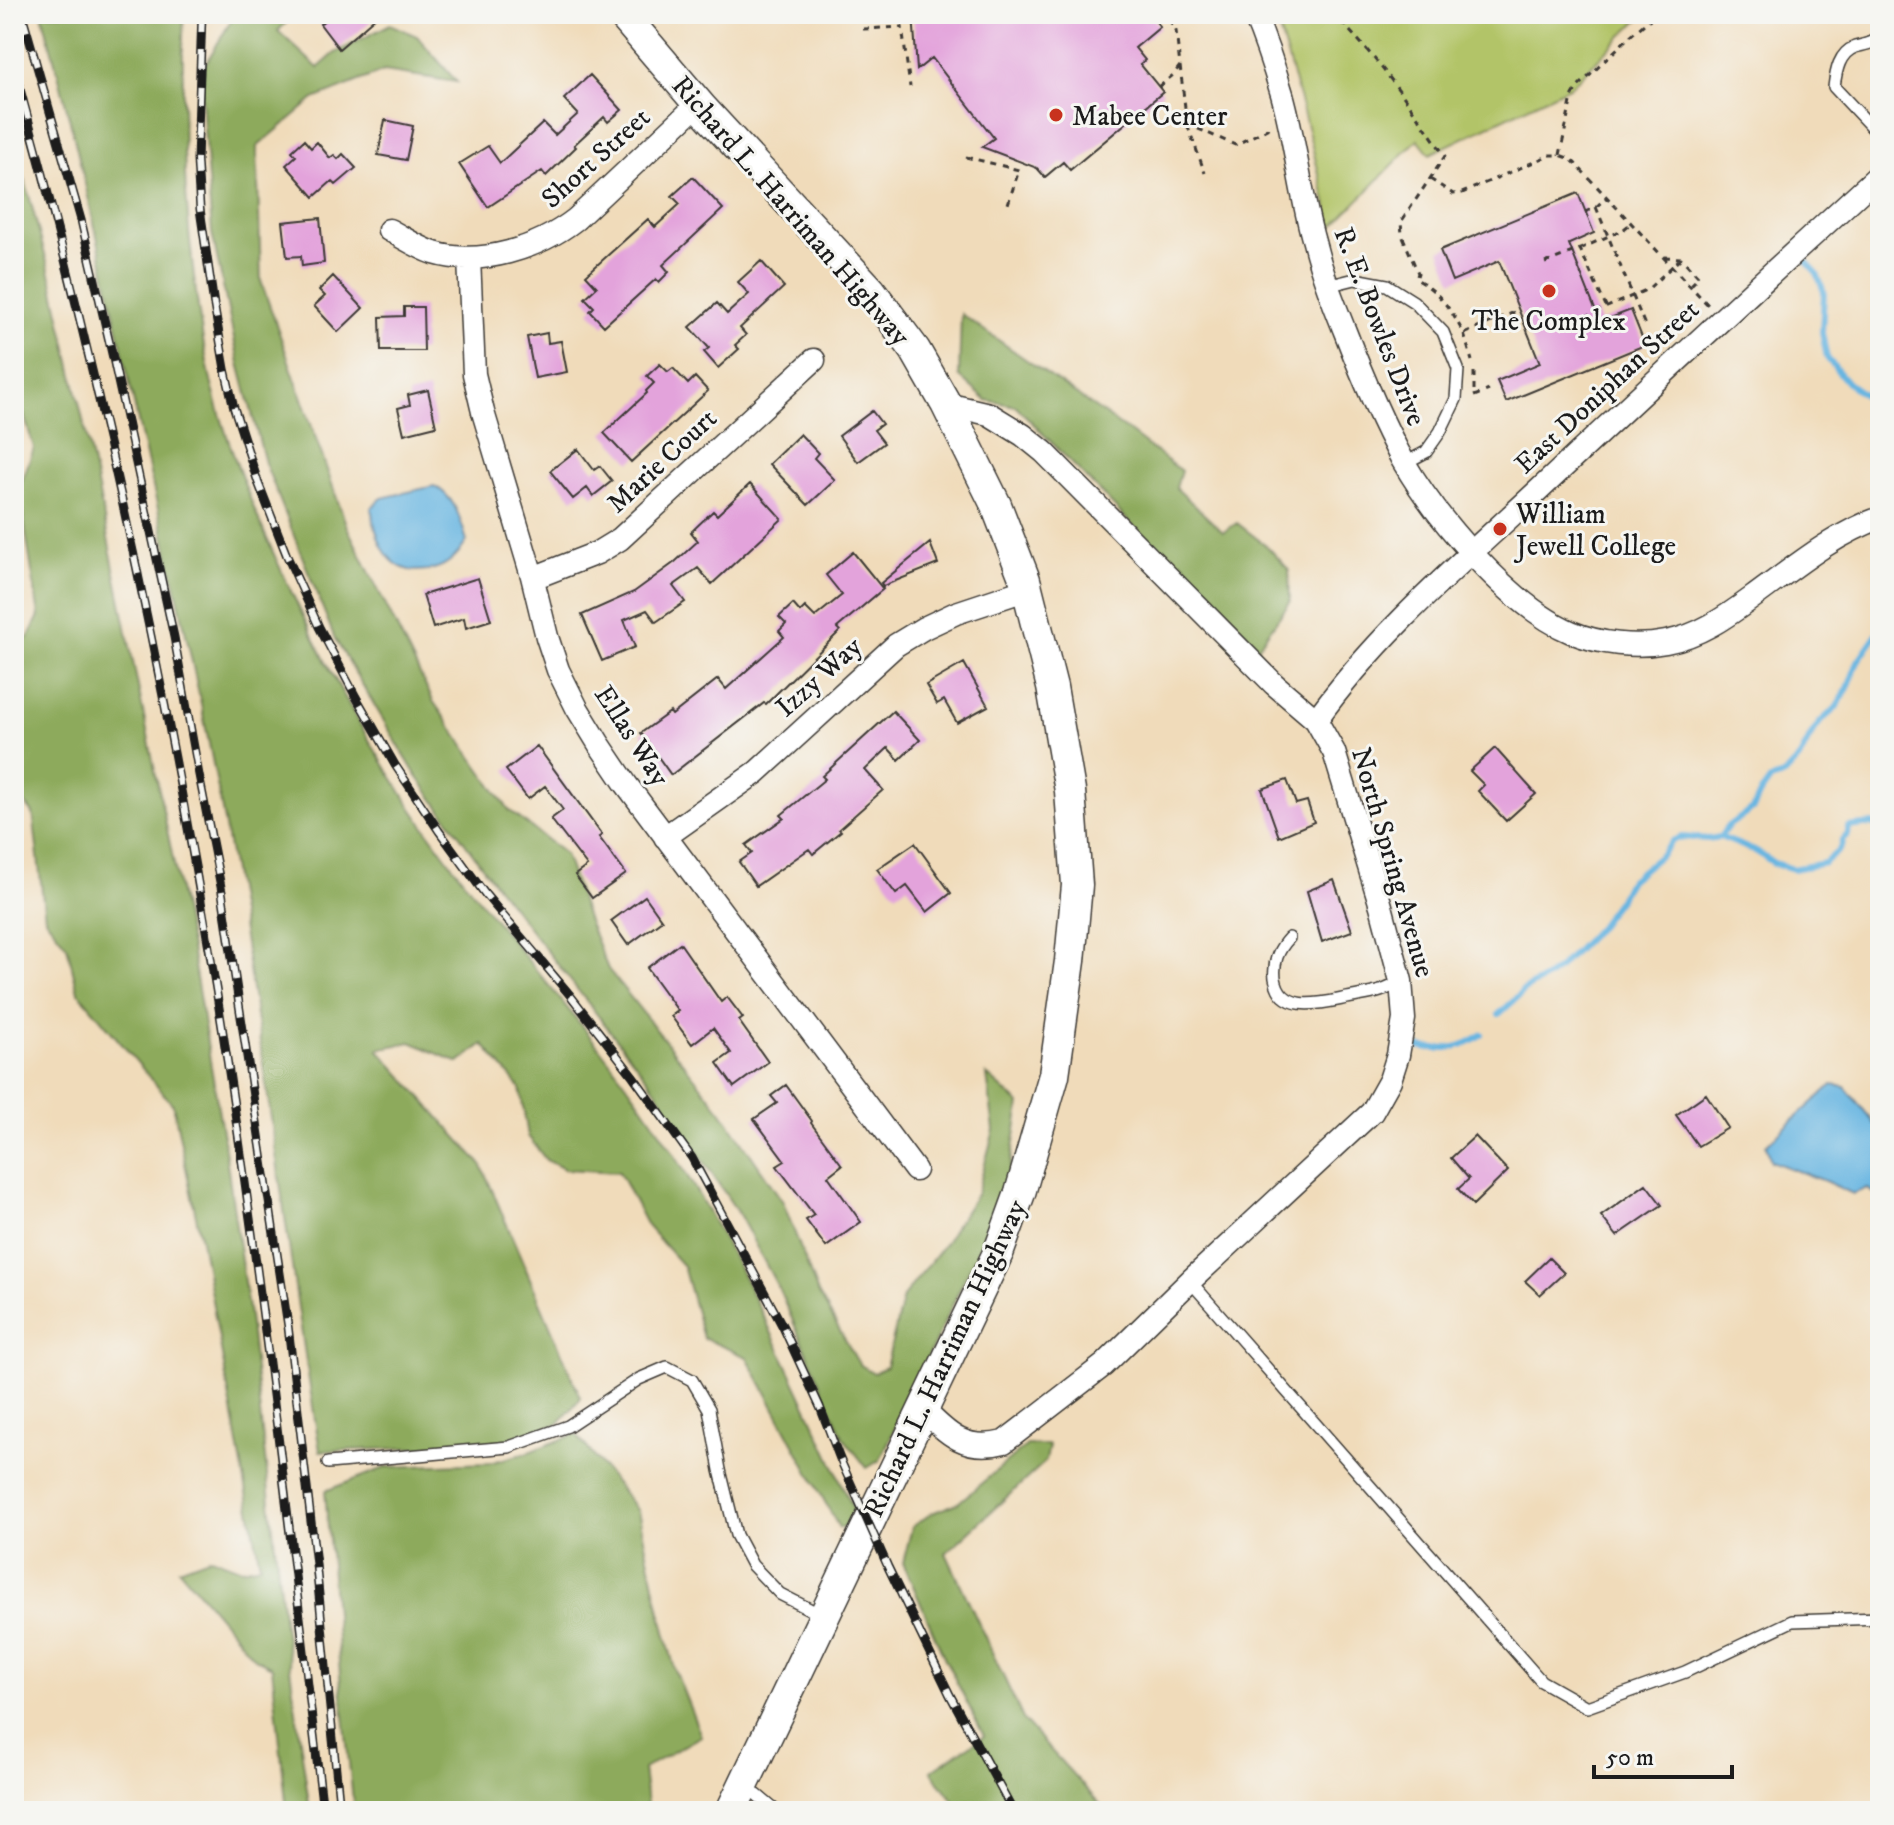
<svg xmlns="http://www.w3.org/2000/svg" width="1894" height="1825" font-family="'IM FELL DW Pica',serif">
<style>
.green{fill:#b2c467;stroke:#677042;stroke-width:2}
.forest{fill:#8daa5c;stroke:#54633c;stroke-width:2}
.water{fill:#68b5e1;stroke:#42687e;stroke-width:2}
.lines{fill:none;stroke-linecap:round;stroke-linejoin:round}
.stream{stroke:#68b5e1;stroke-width:6}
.building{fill:#e3a3db}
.lane-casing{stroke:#3c3934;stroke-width:14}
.street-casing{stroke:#3c3934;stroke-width:25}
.secondary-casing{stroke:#3c3934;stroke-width:33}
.path{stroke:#3c3934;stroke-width:3;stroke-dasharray:6 6;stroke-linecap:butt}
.lane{stroke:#fff;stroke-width:11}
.street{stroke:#fff;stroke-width:22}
.secondary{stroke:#fff;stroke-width:30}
.rail-casing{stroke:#1c1c1c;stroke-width:9}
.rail{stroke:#f6f6f2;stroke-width:6;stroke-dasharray:18;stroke-linecap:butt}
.poi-dot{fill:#c8321e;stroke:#f6f6f2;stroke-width:3}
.labels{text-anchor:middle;stroke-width:6;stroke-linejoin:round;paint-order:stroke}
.poi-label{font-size:28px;fill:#1c1c1c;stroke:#f6f6f2;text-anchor:start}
.street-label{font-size:28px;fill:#1c1c1c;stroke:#f6f6f2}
</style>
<rect width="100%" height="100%" fill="#f6f6f2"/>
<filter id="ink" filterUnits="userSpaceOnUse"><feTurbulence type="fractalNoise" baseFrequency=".0125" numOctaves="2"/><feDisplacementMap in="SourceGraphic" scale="16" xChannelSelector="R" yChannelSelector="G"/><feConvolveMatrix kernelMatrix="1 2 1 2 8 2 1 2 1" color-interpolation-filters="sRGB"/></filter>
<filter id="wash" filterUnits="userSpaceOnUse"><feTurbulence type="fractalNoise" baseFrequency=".006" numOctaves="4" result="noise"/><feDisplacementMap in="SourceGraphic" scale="32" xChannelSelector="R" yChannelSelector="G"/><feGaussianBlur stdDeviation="1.8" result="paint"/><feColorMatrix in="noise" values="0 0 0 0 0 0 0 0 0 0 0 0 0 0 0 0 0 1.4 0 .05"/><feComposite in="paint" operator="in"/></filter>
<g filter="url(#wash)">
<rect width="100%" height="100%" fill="#f0dbba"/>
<path class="green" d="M1274,14h373l-11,8 -65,64 -141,68 -12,-15 -86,88c-17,-72 -35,-143 -58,-213z"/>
<path class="forest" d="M42,14h142c-2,28 -1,56 -1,84 0,66 4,129 13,194 5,36 10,73 20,108 18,65 45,128 74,189 45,96 98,191 162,276 71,94 154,181 217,281 74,117 130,244 187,369l-6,13h-11l-92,-171 -44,-19 -20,-72 -36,-40 -28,-54 -55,-3 -18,-9 -18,-24 -8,-48 -37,-44 -24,19 -48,-21 -33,7 103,115 100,234 -23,26 -58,21 -180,6c-31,-189 -53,-379 -85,-568 -27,-159 -64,-317 -100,-475 -29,-132 -57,-264 -93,-394z
M235,14h60l-17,17 40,37 17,-15 55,-29 27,12 40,46 -73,-11 -70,28 -57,48 4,134 86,246 86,174 76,109 56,44 23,67 20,48 114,143 61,90 34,89 42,73 15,9 12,-6 17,-70 39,-50 35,-54 17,-63 -7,-55 33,29 -13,84 -127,272 -13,8 -24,-31 -64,-148 -39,-73 -86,-129 -154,-196 -84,-116 -81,-136 -70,-176 -26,-100 -27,-130 -12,-160z
M14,139l38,142 43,193 96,474 34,201 24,167 35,309 26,186h-23l-15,-144 -18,-9 -75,-89 32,-12 31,12 18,-4 -58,-320 -29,-140 -95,-113 -11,-46 -22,-28 -12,-105 -19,-23v-149l14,-3 11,-22 -20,-127 15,-41 -20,-66z
M961,314l170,119 50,38 -5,17 47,44 14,-9 31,24 21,23 1,32 -35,49 -239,-245 -30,-6 -27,-24z
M576,1434l62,77 22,101 15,58 26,66 -58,33 4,34 -10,8h-283l-13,-124 -16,-196 62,-24 102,-4 37,-10z
M1027,1445h22l-3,16 -100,92 78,168 77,84 3,6h-143l-30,-40 53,-35 -39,-77 -42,-96 9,-36 20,-14 26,-10z"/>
<path class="water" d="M434,486c22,11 26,33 33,55 -9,15 -21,27 -39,29 -6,0 -14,2 -19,0 -27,-7 -34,-39 -38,-62l11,-10z
M1832,1085l13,2 35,43v69l-13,-11 -14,6 -28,-13 -54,-20 -5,-16z"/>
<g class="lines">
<path class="stream" d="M1806,261l11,12 7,19 -2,41 5,25 21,25 14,10 18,18
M1720,837l8,-11 25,-17 7,-15 10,-14 13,-4 16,-17 10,-20 11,-17 16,-14 12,-20 10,-27 22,-32
M1499,1014l19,-17 4,-6 25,-14 12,-9 39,-40 21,-29 11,-19 32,-26 10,-13 10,-4 27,2 11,-2 35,14 19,12 19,6 32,-6c7,-9 17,-10 17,-23l6,-6v-7l24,-3 8,3
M1418,1047c22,5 46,1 64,-13"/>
</g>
<g id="blocks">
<path class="building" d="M332,14h47l-40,35 -19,-25z
M913,14h237l10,13 -25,21 10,12 -5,4 23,28 -93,78 -7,-8 -18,15 -8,-9 -55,-21 12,-9 -62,-80 -15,12z
M590,75l32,35 -14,12 -4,-5 -30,28 2,2 -30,29 -4,-5 -54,36 -29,-43 29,-18 12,17 43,-40 12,12 23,-21 -14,-15z
M385,120l28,6 -7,34 -28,-5z
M304,140l7,8 6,-6 13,16 4,-3 4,4 5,-5 13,14 -20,17 -4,-4 -18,16 -28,-32 10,-9 -4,-5z
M693,177l30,32 -60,56 6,7 -10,10 -3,-3 -52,47 -14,-15 4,-4 -9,-9 12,-11 -11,-12 62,-56 7,8 25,-23 -8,-8z
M1578,193l16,40 -25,11 31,78 31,-12 14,35 -139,57 -9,-21 43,-18 -41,-102 -47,20 -12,-31z
M320,218l4,45 -22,3 -1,-10 -14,1 -4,-35z
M761,261l23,26 -44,41 6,7 -11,10 4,4 -21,19 -14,-16 5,-4 -19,-21 27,-24 10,11 22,-20 -11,-12z
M333,276l30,32 -25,24 -24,-26 11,-10 -6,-6z
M404,307h19l1,44h-43l-1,-34 24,-1z
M547,333l1,10 13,-2 6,31 -32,6 -8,-41z
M660,364l8,8 5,-4 15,16 7,-7 13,14 -77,71 -27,-29 43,-40 -1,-2 8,-8 -7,-7z
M428,390l8,36 -32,8 -6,-26 12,-3 -2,-10z
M872,411l10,13 -8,6 10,13 -26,19 -19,-26z
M800,434l18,19 -4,5 21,22 -27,25 -39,-41z
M578,449l16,21 6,-4 12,15 -19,15 -6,-8 -14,11 -23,-28z
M750,484l32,35 -70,65 -14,-16 -25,18 12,16 -29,20 -9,-12 -23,10 11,27 -33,14 -20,-46 52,-23 41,-30 23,-21 -7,-9 22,-21 4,4z
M930,543l8,21 -55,22 -2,-3z
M853,552l30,37 -46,39 3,3 -74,73 -2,-1 -93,72 -30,-42 29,-21 2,3 46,-36 8,10 58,-52 -5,-6 7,-7 -7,-7 14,-13 7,8 5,-5 10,10 27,-22 -16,-20z
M478,578l13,42 -25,8 -2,-10 -31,10 -10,-33z
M964,663l24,43 -31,17 -13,-23 -7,4 -11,-19z
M893,711l27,29 -21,20 -11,-12 -23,22 18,20 -44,39 2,2 -28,23 -4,-5 -53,37 -17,-24 13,-9 -6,-8 38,-27 -3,-3 44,-36 -3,-3z
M537,746l65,89 -3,2 27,37 -34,24 -17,-23 12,-9 -36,-47 12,-9 -18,-24 -17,13 -22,-29z
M1495,748l41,46 -30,27 -28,-30 6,-6 -14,-14z
M1287,780l9,24 11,-3 7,21 -35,15 -17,-48z
M915,843l36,50 -24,19 -20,-26 -11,8 -19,-25z
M1334,880l18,51 -30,11 -15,-51z
M645,896l17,24 -34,25 -17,-24z
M680,943l41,59 6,-5 16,21 -4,3 29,41 -34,25 -17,-24 14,-10 -18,-25 -21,16 -21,-28 7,-5 -31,-43z
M786,1085l26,36 -1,2 31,42 -14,11 33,46 -35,25 -20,-27 8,-5 -37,-49 8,-5 -31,-42 23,-16 -6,-7z
M1706,1094l22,34 -30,18 -22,-31z
M1475,1136l33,35 -35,34 -15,-16 11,-10 -18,-21z
M1646,1184l16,21 -45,31 -16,-20z
M1549,1258l15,15 -24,22 -15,-14z"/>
</g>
</g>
<g filter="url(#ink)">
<use href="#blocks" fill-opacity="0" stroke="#3c3934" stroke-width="2"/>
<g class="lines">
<defs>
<path id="lane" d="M1880,37c-8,7 -14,7 -25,10 -16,6 -19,24 -21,40l46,49
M1327,286l28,-7 32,6 27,17 29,30 15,37 -2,30 -16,33 -14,20 -21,11
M1289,938c-11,12 -16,24 -14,40 6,37 47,25 72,20 19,-4 38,-5 53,-17
M1190,1281l351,400 46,26 98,-35 107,-51 88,-3
M328,1463l181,-16 59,-21 71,-47 28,-12 25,13 17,29 11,61 16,65 16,30 28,29 43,22
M743,1787l14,8 19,16"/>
<path id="street" d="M1254,14c11,26 20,53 28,80 14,49 18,100 32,148 8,32 20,62 32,92 17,44 35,86 57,127 33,57 107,145 168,171 28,12 65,16 95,10 33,-6 60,-25 86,-44 40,-29 80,-63 128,-80
M389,230c15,8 30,18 45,23 46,14 105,-5 142,-34l122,-115
M469,258l5,116 9,38 49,164 15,61 11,33 19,38 22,36 27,40 289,386
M533,578l64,-25 23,-14 194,-179
M1316,720c62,-87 146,-158 224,-231 113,-106 226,-211 340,-315
M665,837l92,-65 139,-127 28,-17 32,-15 72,-24
M923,1409c25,26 43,43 81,33l100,-77 86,-84 182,-169 18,-32 8,-25 6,-36 -3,-38 -20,-75 -47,-154 -18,-32 -42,-36 -230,-232 -21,-17 -34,-21 -43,-10"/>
<path id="secondary" d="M622,14l80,94 169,183 44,59 31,54 50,101 29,75 27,107 18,104 7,94 -7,76 -16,114 -34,118 -21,58 -268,560"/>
</defs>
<use href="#lane" class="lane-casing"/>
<use href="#street" class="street-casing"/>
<use href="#secondary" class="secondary-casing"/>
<path class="path" d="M1333,14c44,42 78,92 112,142l-44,66 1,13 16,38 -2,6c24,13 35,31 48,55l55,-24
M863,29l39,-2 8,60
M1180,66l7,58 18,49
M1159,87l14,-12 7,-9 -4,-35 -10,-17
M1187,124l48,21 32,-16 3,-4
M1560,155l12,-58 5,-9 53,-52 26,-22
M966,157l53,13 -12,37
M1430,179l23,15 9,-1 88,-38h10l11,4 138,147
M1596,207l11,-10
M1585,212l11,-5 48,116 -7,3
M1580,249l44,-20 6,-5
M1880,254v2
M1664,257l17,1 18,19 -9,9
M1545,263l35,-14 26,58
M1573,322l75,-33 33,-31
M1464,334l8,27
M1474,372v24l15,-6"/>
<use href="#lane" class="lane"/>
<use href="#street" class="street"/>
<use href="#secondary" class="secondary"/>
<defs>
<path id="rail" d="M22,14l59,206 32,138 61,279 25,138 23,117 66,434 28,238 24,247
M202,14l-5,146 3,49 14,96 11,64 9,39 24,74 29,74 32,71 37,70 39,68 44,66 46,63 85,101 63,81 59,82 91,169 37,80 20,52 48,108 62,128 63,116
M14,67c84,303 151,611 202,922 44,273 74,548 107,822"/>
</defs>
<use href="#rail" class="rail-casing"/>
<use href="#rail" class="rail"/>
</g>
</g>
<g class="poi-dot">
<circle cx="1056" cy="115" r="8"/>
<circle cx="1549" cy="291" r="8"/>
<circle cx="1500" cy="529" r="8"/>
</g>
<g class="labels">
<g class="poi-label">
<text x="1072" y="125">Mabee Center</text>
<text x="1549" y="330" text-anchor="middle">The Complex</text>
<text x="1516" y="523">William<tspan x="1516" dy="32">Jewell College</tspan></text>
</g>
<g class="street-label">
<text transform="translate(595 157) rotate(-42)" y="10">Short Street</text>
<text transform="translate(792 210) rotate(49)" y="10">Richard L. Harriman Highway</text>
<text transform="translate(1381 326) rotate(69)" y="10">R. E. Bowles Drive</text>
<text transform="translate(1606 386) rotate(-43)" y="10">East Doniphan Street</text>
<text transform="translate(661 460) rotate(-43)" y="10">Marie Court</text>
<text transform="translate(818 676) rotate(-42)" y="10">Izzy Way</text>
<text transform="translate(633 735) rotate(57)" y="10">Ellas Way</text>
<text transform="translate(1394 862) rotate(74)" y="10">North Spring Avenue</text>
<text transform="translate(944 1358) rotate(-65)" y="10">Richard L. Harriman Highway</text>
</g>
</g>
<rect width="1894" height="1825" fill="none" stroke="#f6f6f2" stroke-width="48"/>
<path d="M1594 1765v12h138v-12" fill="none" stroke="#1c1c1c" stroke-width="4"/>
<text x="1606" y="1765" font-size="24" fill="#1c1c1c" stroke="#f6f6f2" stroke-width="6" paint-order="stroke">50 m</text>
</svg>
